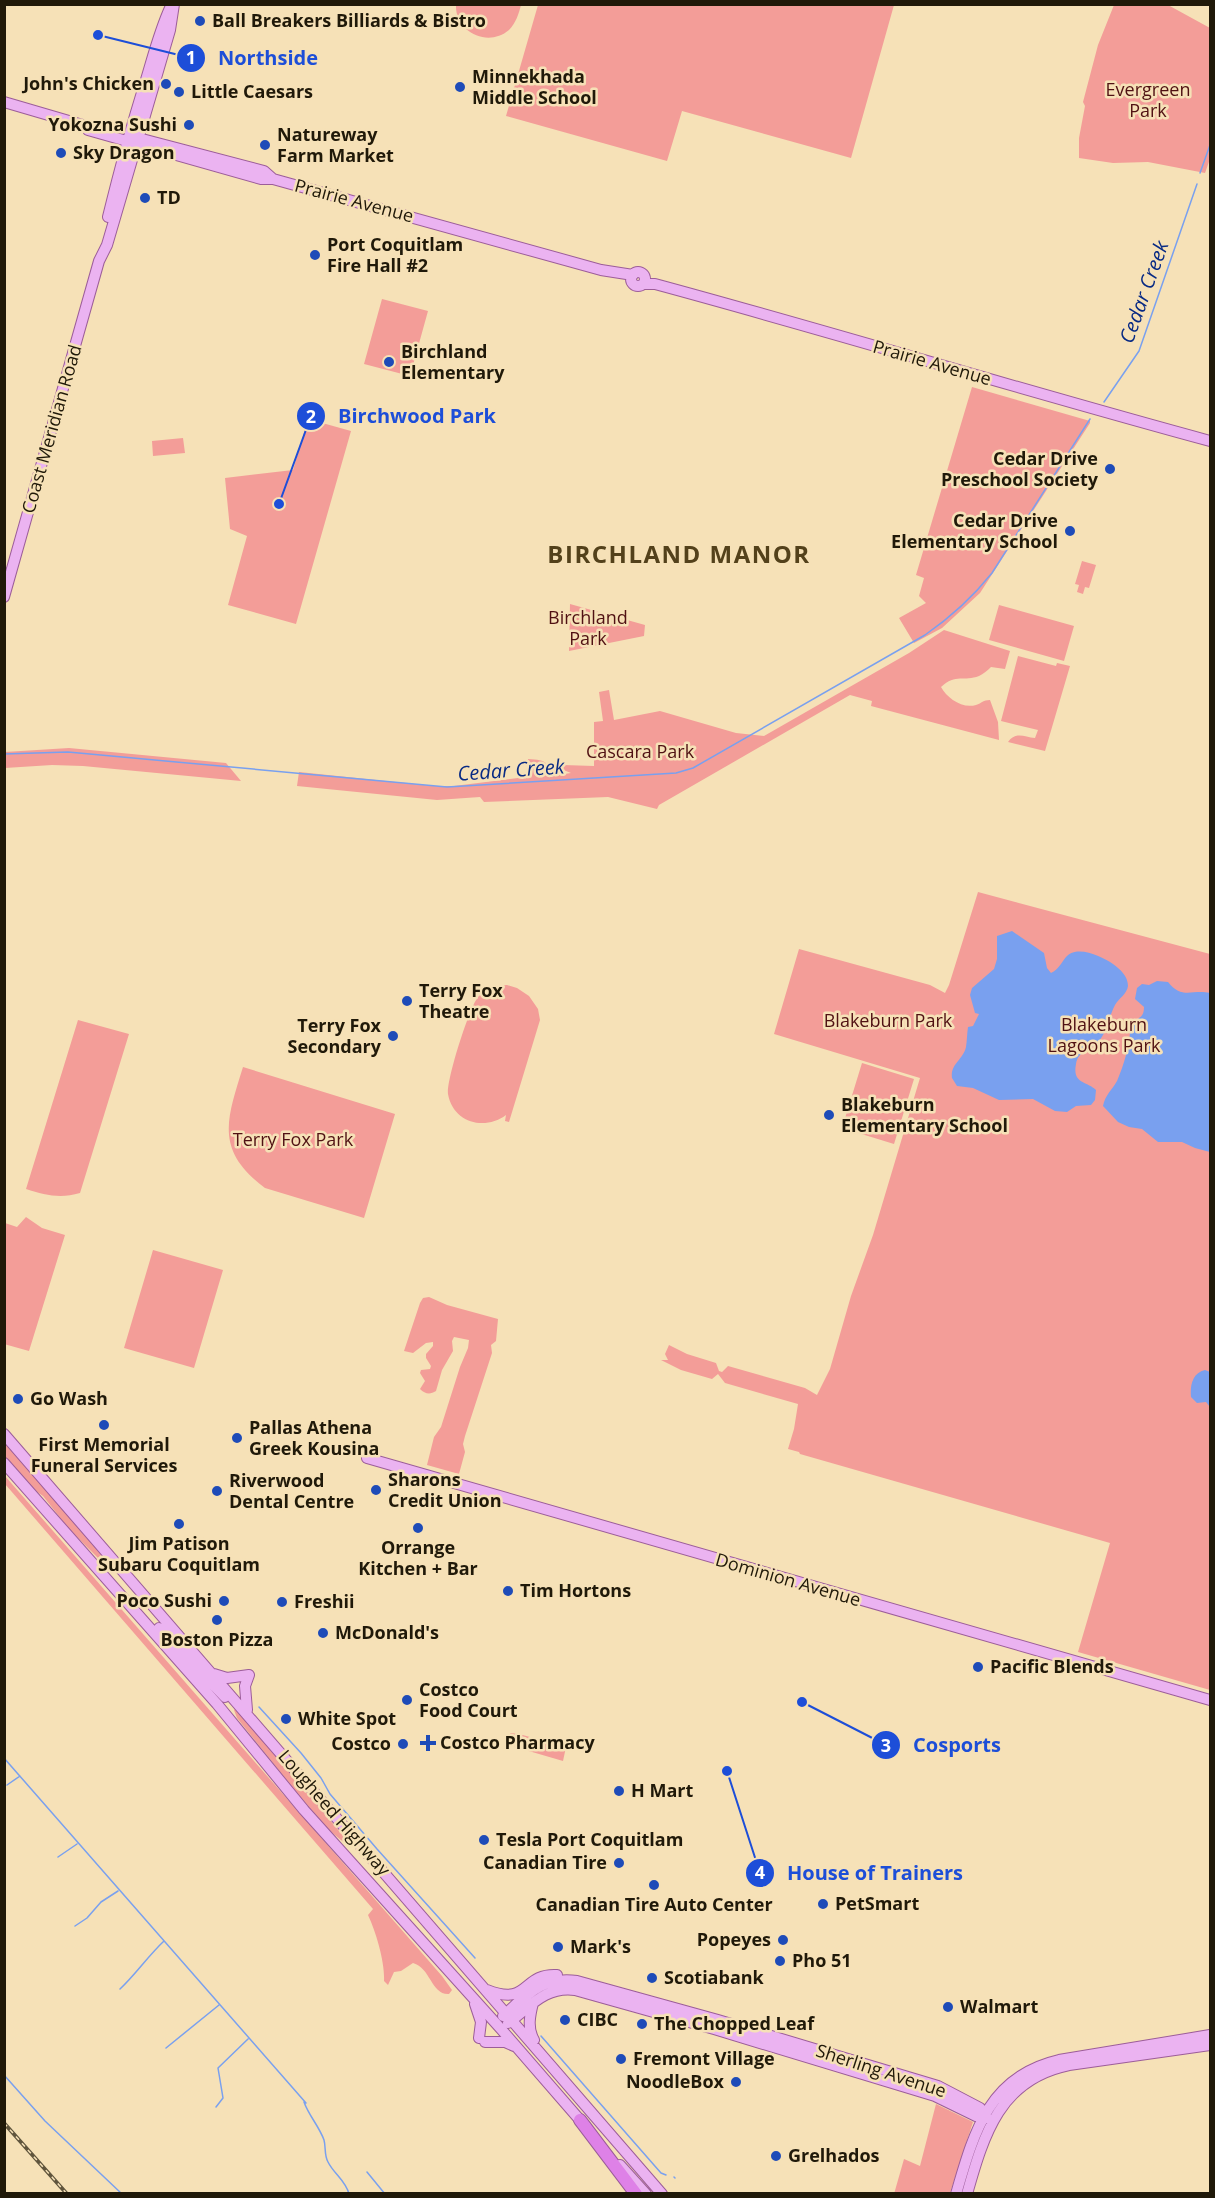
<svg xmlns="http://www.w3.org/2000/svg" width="1215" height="2198" font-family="'Open Sans',sans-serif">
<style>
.green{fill:#f39d98}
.water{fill:#79a0ef}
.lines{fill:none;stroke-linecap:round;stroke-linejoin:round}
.stream{stroke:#79a0ef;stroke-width:1.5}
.major-casing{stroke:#9c5d99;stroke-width:12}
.highway-casing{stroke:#9c5d99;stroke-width:14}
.major{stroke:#ebb3f1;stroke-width:10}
.highway{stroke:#de81e7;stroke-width:12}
.rail-casing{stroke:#60553d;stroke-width:4}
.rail{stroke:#f6e1b7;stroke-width:1.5;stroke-dasharray:4.5;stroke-linecap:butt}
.poi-dot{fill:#1e4bb8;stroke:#f6e1b7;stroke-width:2}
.labels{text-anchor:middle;stroke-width:5;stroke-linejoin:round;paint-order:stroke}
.poi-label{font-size:18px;font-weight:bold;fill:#201909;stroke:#f6e1b7;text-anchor:start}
.park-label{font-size:18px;fill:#501113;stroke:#f6e1b7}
.street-label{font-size:18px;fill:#201909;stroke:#f6e1b7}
.water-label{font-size:20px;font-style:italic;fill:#082a84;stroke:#f6e1b7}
.district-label{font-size:24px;font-weight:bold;letter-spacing:1.5px;fill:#53411b;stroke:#f6e1b7}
.leader{fill:none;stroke:#1d4ed8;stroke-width:2}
.callout-dot{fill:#1d4ed8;stroke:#f6e1b7;stroke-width:2}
.mark-label{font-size:18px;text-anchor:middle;font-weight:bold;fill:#fff}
.callout-label{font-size:20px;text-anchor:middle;font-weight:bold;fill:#1d4ed8;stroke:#f6e1b7;stroke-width:5;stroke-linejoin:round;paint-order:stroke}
</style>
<rect width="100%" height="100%" fill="#f6e1b7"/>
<path class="green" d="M456,5v-1l65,1c-2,8 -5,18 -12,25 -21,18 -54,2 -53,-25z
M538,5v-1l356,1 -43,153 -169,-47 -15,50 -161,-45z
M1114,5h54l42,23v131l-5,14 -57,-11 -35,1 -34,-5v-20l6,-32 -2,-4 15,-57z
M382,299l46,12 -18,65 -46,-12z
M972,387l118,34v2l-110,170 -38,35 -28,15 -15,-25 27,-15 -7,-7 5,-18 -8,-3z
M308,419l43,12 -55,193 -68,-19 19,-69 -17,-7 -5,-51 68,-8z
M183,438l2,15 -32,3 -1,-15z
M1082,561l14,4 -7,23 -4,-1 -2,7 -6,-2 2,-7 -4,-1z
M570,604l75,21 -1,11 -75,15z
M999,605l75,21 -10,35 -75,-21z
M944,630l66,21 -5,18 -14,-2c-3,3 -8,7 -12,9 -15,6 -23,-3 -38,11 6,11 21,22 35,18 6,-2 7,-5 14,-5l8,22 1,18 -128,-34 1,-5 -22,-6 -191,110 -2,4 -49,-12 -124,5 -4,-5 -43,3 -140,-14 2,-14 135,14h20l72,-9 2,-18c15,1 20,1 23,17l20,-3 -10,-4 2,-4 31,1v-44l9,-1 -4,-29 10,-2 5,30 46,-9 76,22 28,3 145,-83z
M1018,656l38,10 1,-3 13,3 -25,85 -37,-9c8,-11 16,-5 27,-4l3,-8 -37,-9z
M69,748l157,15 15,18 -158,-15 -31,-1 -47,3v-16z
M978,892l232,62v736l-132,-38 32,-109 -310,-89 -1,-2 -11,-3 6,-20 4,-25 -73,-21 -7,-9 -6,5 -31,-9 -20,-10h7l-3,-6 4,-9 18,9 29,9 3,8 3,1 6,-6 77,22 12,7 13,-26 21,-73 22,-61 47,-157 -146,-44 25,-85 131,36 15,8 4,-8z
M507,985l10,3 12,8 9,13 2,11 -31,102 -4,-1 1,-6c-21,16 -53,8 -58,-21 -2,-13 21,-86 30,-97 8,-8 18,-12 29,-12z
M78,1020l51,14 -49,159c-20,6 -35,2 -54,-4z
M862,1063l52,16 -20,65 -52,-16z
M243,1067l152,47 -31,104 -99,-30c-51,-38 -38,-69 -22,-121z
M26,1217l16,11 23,7 -36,116 -25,-7 1,-121 12,4z
M153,1250l70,20 -29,98 -70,-20z
M429,1297l18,8 51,14 -2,22 -5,4 1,8 -27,83 -2,8 2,8 -6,22 -32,-9 7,-28 7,-10 19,-60 8,-19 1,-8 -15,-3 -2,4 1,10 -11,19 -6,21c-6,4 -11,3 -16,-2l5,-8 -5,-8 1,-3 9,-1 1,-3 -5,-8v-4l7,-8v-4l-7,1 -13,10 -9,-2 16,-48 3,-5z
M4,1440l99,113 -5,5 -29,-29 -26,-33 -13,-9 -25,-29z
M5,1476l437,500 10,14 -3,4c-18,1 -18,-26 -36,-31l-12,8 -7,1 -6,13 -4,-4c1,-19 -8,-49 -16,-66l5,-6 -368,-425z
M236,1708l114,136 -3,1 -17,-14 -29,-33 -64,-80 -3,-8z
M510,1733l9,1 47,13 -3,14 -48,-14z
M936,2104l37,18 -23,71 -56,1 10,-35 16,7z"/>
<path class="water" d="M1012,931l32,22 3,15 4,5c8,-4 10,-10 15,-16 11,-13 37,0 47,7 7,5 15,12 15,22 -1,8 -9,12 -13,19 -6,11 -8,28 -17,37 -8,8 -20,9 -22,22 -4,20 11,17 20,26l-1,10 -4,5 -15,1 -9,6 -12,-1 -22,-12 -34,1 -26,-12 -16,-2 -5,-8c-2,-14 11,-18 14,-31 1,-7 1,-13 2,-20l5,-1 6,-12 -4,-1 -5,-18 2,-7 22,-19 3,-10v-23z
M1157,981l11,1c14,18 24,7 42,11v159l-15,-4 -13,-6h-24l-16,-13 -13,-2 -11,-5 -15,-16c2,-11 9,-16 14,-25 7,-16 14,-39 13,-56 6,-8 14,-5 14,-18l-9,-8 2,-11 5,-4 7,1z
M1205,1370l5,2v35l-4,-5 -9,1 -6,-6c-1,-11 1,-24 14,-27z"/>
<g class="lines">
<path class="stream" d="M1200,173l10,-28
M1104,402l35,-51 58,-167
M4,754l64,-2 379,35 229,-14 17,-5 232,-133c26,-18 47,-37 67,-62l98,-154
M259,1707l42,46 20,25 9,16 47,55 98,109
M4,1758l302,345
M7,1785l13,-9
M58,1857l19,-13
M75,1926l12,-8 14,-16 17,-11
M120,1989c16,-15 28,-33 44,-48
M541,2036l120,137 5,2
M166,2048l53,-43
M4,2075l41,46 77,73
M304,2102c5,14 15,24 20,38 2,7 0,15 4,22 6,12 18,19 21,32
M216,2107l7,-9 -5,-30 30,-29
M367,2172l18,22
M674,2177l1,1"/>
<defs>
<path id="major" d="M4,102l82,24 2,4 173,49h12l328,91 32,5
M142,139l122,32 9,8
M108,217c11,-45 23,-90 37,-134 8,-26 14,-51 25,-75
M631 279a7 7 0 1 1 14 0a7 7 0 1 1-14 0Z
M643,284h12c185,50 370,107 555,157
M4,597l95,-336 8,-16 63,-215 4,-26
M4,1434l658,760
M367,1458l843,242
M4,1463l213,241 87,106 197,219 85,98
M159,1628l66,69
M214,1674l13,4 22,-3
M247,1710l-2,-24 4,-11
M487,1990c43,17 34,-17 70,-15
M533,2003c-3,12 -6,25 1,37
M475,2004l6,18 -2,16
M503,2016c24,-21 39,-40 74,-35l141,39 220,66 42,22 4,8 9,5
M508,2023c22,-16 37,-37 67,-33l139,39 221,67 41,20h8
M485,2042h20l9,4
M620,2165l26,29
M956,2194c18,-62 33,-118 103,-134l151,-25
M967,2194c17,-60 33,-115 102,-129l141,-20"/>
<path id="highway" d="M580,2120l56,74"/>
</defs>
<use href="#major" class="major-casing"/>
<use href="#highway" class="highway-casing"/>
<use href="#major" class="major"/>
<use href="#highway" class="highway"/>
<defs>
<path id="rail" d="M4,2123l63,71"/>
</defs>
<use href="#rail" class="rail-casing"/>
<use href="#rail" class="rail"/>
</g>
<g class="poi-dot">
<circle cx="200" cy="21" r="6"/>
<circle cx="166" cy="84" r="6"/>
<circle cx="460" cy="87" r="6"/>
<circle cx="179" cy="92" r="6"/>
<circle cx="189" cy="125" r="6"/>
<circle cx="265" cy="145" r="6"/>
<circle cx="61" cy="153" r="6"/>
<circle cx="145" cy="198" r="6"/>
<circle cx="315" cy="255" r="6"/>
<circle cx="389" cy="362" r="6"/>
<circle cx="1110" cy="469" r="6"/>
<circle cx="1070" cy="531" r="6"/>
<circle cx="407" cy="1001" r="6"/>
<circle cx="393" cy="1036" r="6"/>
<circle cx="829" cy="1115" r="6"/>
<circle cx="18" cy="1399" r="6"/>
<circle cx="104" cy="1425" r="6"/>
<circle cx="237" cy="1438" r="6"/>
<circle cx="376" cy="1490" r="6"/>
<circle cx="217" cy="1491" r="6"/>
<circle cx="179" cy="1524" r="6"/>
<circle cx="418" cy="1528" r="6"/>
<circle cx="508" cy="1591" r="6"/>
<circle cx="224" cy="1601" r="6"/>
<circle cx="282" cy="1602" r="6"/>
<circle cx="217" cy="1620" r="6"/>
<circle cx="323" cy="1633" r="6"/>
<circle cx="978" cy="1667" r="6"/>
<circle cx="407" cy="1700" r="6"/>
<circle cx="286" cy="1719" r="6"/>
<path d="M425 1734h6v6h6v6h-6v6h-6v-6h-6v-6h6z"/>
<circle cx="403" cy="1744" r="6"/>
<circle cx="619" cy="1791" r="6"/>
<circle cx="484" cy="1840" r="6"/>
<circle cx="619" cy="1863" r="6"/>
<circle cx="654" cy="1885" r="6"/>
<circle cx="823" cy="1904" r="6"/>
<circle cx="783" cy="1940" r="6"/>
<circle cx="558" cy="1947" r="6"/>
<circle cx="780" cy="1961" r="6"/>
<circle cx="652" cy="1978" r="6"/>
<circle cx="948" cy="2007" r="6"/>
<circle cx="565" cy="2020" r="6"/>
<circle cx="642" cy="2024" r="6"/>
<circle cx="621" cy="2059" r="6"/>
<circle cx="736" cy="2082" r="6"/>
<circle cx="776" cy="2156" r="6"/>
</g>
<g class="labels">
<g class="poi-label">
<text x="212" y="27">Ball Breakers Billiards &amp; Bistro</text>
<text x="472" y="83">Minnekhada<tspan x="472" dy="21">Middle School</tspan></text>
<text x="154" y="90" text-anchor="end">John's Chicken</text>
<text x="191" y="98">Little Caesars</text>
<text x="177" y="131" text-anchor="end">Yokozna Sushi</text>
<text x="277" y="141">Natureway<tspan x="277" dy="21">Farm Market</tspan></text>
<text x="73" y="159">Sky Dragon</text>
<text x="157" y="204">TD</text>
<text x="327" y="251">Port Coquitlam<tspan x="327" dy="21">Fire Hall #2</tspan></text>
<text x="401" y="358">Birchland<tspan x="401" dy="21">Elementary</tspan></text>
<text x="1098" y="465" text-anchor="end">Cedar Drive<tspan x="1098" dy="21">Preschool Society</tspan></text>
<text x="1058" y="527" text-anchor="end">Cedar Drive<tspan x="1058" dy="21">Elementary School</tspan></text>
<text x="419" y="997">Terry Fox<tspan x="419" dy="21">Theatre</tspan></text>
<text x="381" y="1032" text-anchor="end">Terry Fox<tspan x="381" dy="21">Secondary</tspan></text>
<text x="841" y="1111">Blakeburn<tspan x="841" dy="21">Elementary School</tspan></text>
<text x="30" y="1405">Go Wash</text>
<text x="249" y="1434">Pallas Athena<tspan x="249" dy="21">Greek Kousina</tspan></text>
<text x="104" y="1451" text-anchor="middle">First Memorial<tspan x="104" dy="21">Funeral Services</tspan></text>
<text x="388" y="1486">Sharons<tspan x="388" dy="21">Credit Union</tspan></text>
<text x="229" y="1487">Riverwood<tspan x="229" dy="21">Dental Centre</tspan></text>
<text x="179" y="1550" text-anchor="middle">Jim Patison<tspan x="179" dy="21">Subaru Coquitlam</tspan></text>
<text x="418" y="1554" text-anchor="middle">Orrange<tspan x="418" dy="21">Kitchen + Bar</tspan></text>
<text x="520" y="1597">Tim Hortons</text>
<text x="212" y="1607" text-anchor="end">Poco Sushi</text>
<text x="294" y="1608">Freshii</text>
<text x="335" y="1639">McDonald's</text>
<text x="217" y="1646" text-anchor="middle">Boston Pizza</text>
<text x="990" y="1673">Pacific Blends</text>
<text x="419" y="1696">Costco<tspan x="419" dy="21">Food Court</tspan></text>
<text x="298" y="1725">White Spot</text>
<text x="440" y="1749">Costco Pharmacy</text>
<text x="391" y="1750" text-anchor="end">Costco</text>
<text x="631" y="1797">H Mart</text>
<text x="496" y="1846">Tesla Port Coquitlam</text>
<text x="607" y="1869" text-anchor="end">Canadian Tire</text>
<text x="835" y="1910">PetSmart</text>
<text x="654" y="1911" text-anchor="middle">Canadian Tire Auto Center</text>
<text x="771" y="1946" text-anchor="end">Popeyes</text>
<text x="570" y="1953">Mark's</text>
<text x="792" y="1967">Pho 51</text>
<text x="664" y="1984">Scotiabank</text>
<text x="960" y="2013">Walmart</text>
<text x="577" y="2026">CIBC</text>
<text x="654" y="2030">The Chopped Leaf</text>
<text x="633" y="2065">Fremont Village</text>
<text x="724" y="2088" text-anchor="end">NoodleBox</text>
<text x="788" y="2162">Grelhados</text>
</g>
<g class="park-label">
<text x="1148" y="96">Evergreen<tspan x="1148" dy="21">Park</tspan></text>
<text x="588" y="624">Birchland<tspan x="588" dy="21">Park</tspan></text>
<text x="640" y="758">Cascara Park</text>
<text x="888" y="1027">Blakeburn Park</text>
<text x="1104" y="1031">Blakeburn<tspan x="1104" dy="21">Lagoons Park</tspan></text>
<text x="293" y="1146">Terry Fox Park</text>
</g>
<g class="street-label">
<text transform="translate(354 201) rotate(15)" y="6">Prairie Avenue</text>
<text transform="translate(932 363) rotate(16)" y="6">Prairie Avenue</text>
<text transform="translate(52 429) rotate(-74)" y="6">Coast Meridian Road</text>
<text transform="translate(788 1580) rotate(16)" y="6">Dominion Avenue</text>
<text transform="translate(334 1813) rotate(49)" y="6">Lougheed Highway</text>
<text transform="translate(881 2071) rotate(18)" y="6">Sherling Avenue</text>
</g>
<g class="water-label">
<text transform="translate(1144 292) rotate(-70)" y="7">Cedar Creek</text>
<text transform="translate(511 770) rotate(-4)" y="7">Cedar Creek</text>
</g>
<g class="district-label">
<text x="679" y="563">BIRCHLAND MANOR</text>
</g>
</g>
<path class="leader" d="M98 35L191 58M279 504L311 416M802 1702L886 1745M727 1771L760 1873"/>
<g class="callout-dot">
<circle cx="98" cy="35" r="6"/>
<circle cx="279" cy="504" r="6"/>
<circle cx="802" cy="1702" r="6"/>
<circle cx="727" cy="1771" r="6"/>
<circle cx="191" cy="58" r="15"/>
<circle cx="311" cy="416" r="15"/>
<circle cx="886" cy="1745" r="15"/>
<circle cx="760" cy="1873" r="15"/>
</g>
<g class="mark-label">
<text x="191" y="64">1</text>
<text x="311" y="423">2</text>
<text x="886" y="1752">3</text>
<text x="760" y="1879">4</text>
</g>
<g class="callout-label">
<text x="268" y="65">Northside</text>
<text x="417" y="423">Birchwood Park</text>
<text x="957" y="1752">Cosports</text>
<text x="875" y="1880">House of Trainers</text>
</g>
<rect width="1215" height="2198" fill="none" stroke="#201909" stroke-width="12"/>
</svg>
